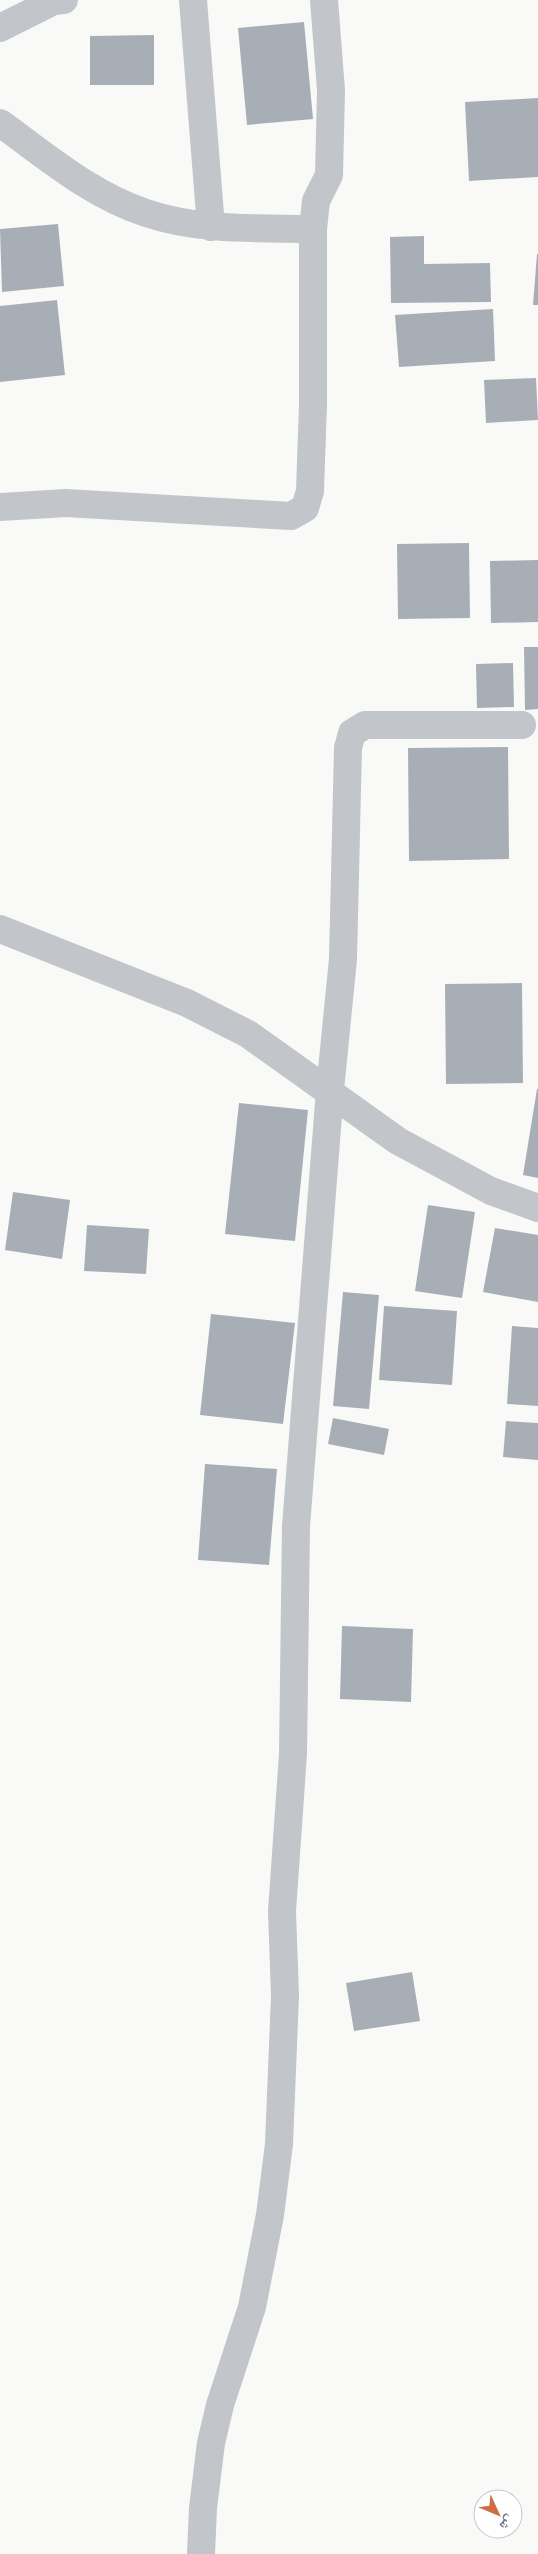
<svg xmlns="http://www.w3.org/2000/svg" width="538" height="2554" font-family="Mulish,'Noto Naskh Arabic',sans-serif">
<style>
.building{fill:#a8aeb5}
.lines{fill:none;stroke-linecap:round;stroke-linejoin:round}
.street{stroke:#c2c5c9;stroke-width:28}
</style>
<rect width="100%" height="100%" fill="#f9faf8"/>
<path class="building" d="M304,22l9,97 -66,6 -9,-97z
M154,35v50h-64v-49z
M538,98v79l-69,4 -4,-79z
M58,224l6,62 -62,6 -2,-63z
M424,236v28l66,-1 1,39 -100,1 -1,-66z
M537,254h1v51h-5z
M57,300l8,75 -65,7v-76z
M493,309l2,52 -96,6 -4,-52z
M536,378l2,42 -52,3 -2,-43z
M469,543l1,75 -72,1 -1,-75z
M538,560v62l-47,1 -1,-62z
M524,647h14v62l-13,1z
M513,663l1,44 -37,1 -1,-44z
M508,747l1,112 -100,2 -1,-113z
M522,983l1,100 -77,1 -1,-100z
M537,1089h1v89l-15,-3z
M239,1103l69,7 -13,131 -70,-7z
M13,1192l57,8 -8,59 -57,-9z
M428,1205l47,7 -13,86 -47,-7z
M87,1225l62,4 -3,45 -62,-3z
M495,1228l43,7v67l-55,-10z
M343,1292l36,3 -10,114 -36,-3z
M384,1306l73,5 -5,74 -73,-5z
M211,1314l84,9 -12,101 -83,-9z
M512,1326l26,2v78l-31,-2z
M333,1418l56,11 -5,26 -56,-11z
M506,1421l32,2v37l-35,-3z
M205,1464l72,5 -8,96 -71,-5z
M342,1626l71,3 -2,73 -71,-3z
M412,1972l8,49 -66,10 -8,-48z"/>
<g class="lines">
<path class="street" d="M193,0l18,227
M0,28l54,-27 10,-1
M0,123c46,33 91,72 146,90 53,18 111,15 167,16
M0,507l66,-4 225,13 14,-8 5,-17 3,-87v-175l3,-28 13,-26 2,-85 -7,-90
M0,929l187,74 61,31 150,107 93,50 47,17
M201,2554l2,-46 8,-65 9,-38 32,-98 18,-92 9,-71 6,-148 -3,-85 11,-157 3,-228 34,-436 13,-131 5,-211 4,-15 13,-8h157"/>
</g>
<g transform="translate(498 2514) rotate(134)"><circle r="24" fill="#ffffff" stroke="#c4c9ce"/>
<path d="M0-4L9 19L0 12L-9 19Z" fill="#d06c42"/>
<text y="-8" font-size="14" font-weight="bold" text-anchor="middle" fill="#6c7885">ش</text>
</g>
</svg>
